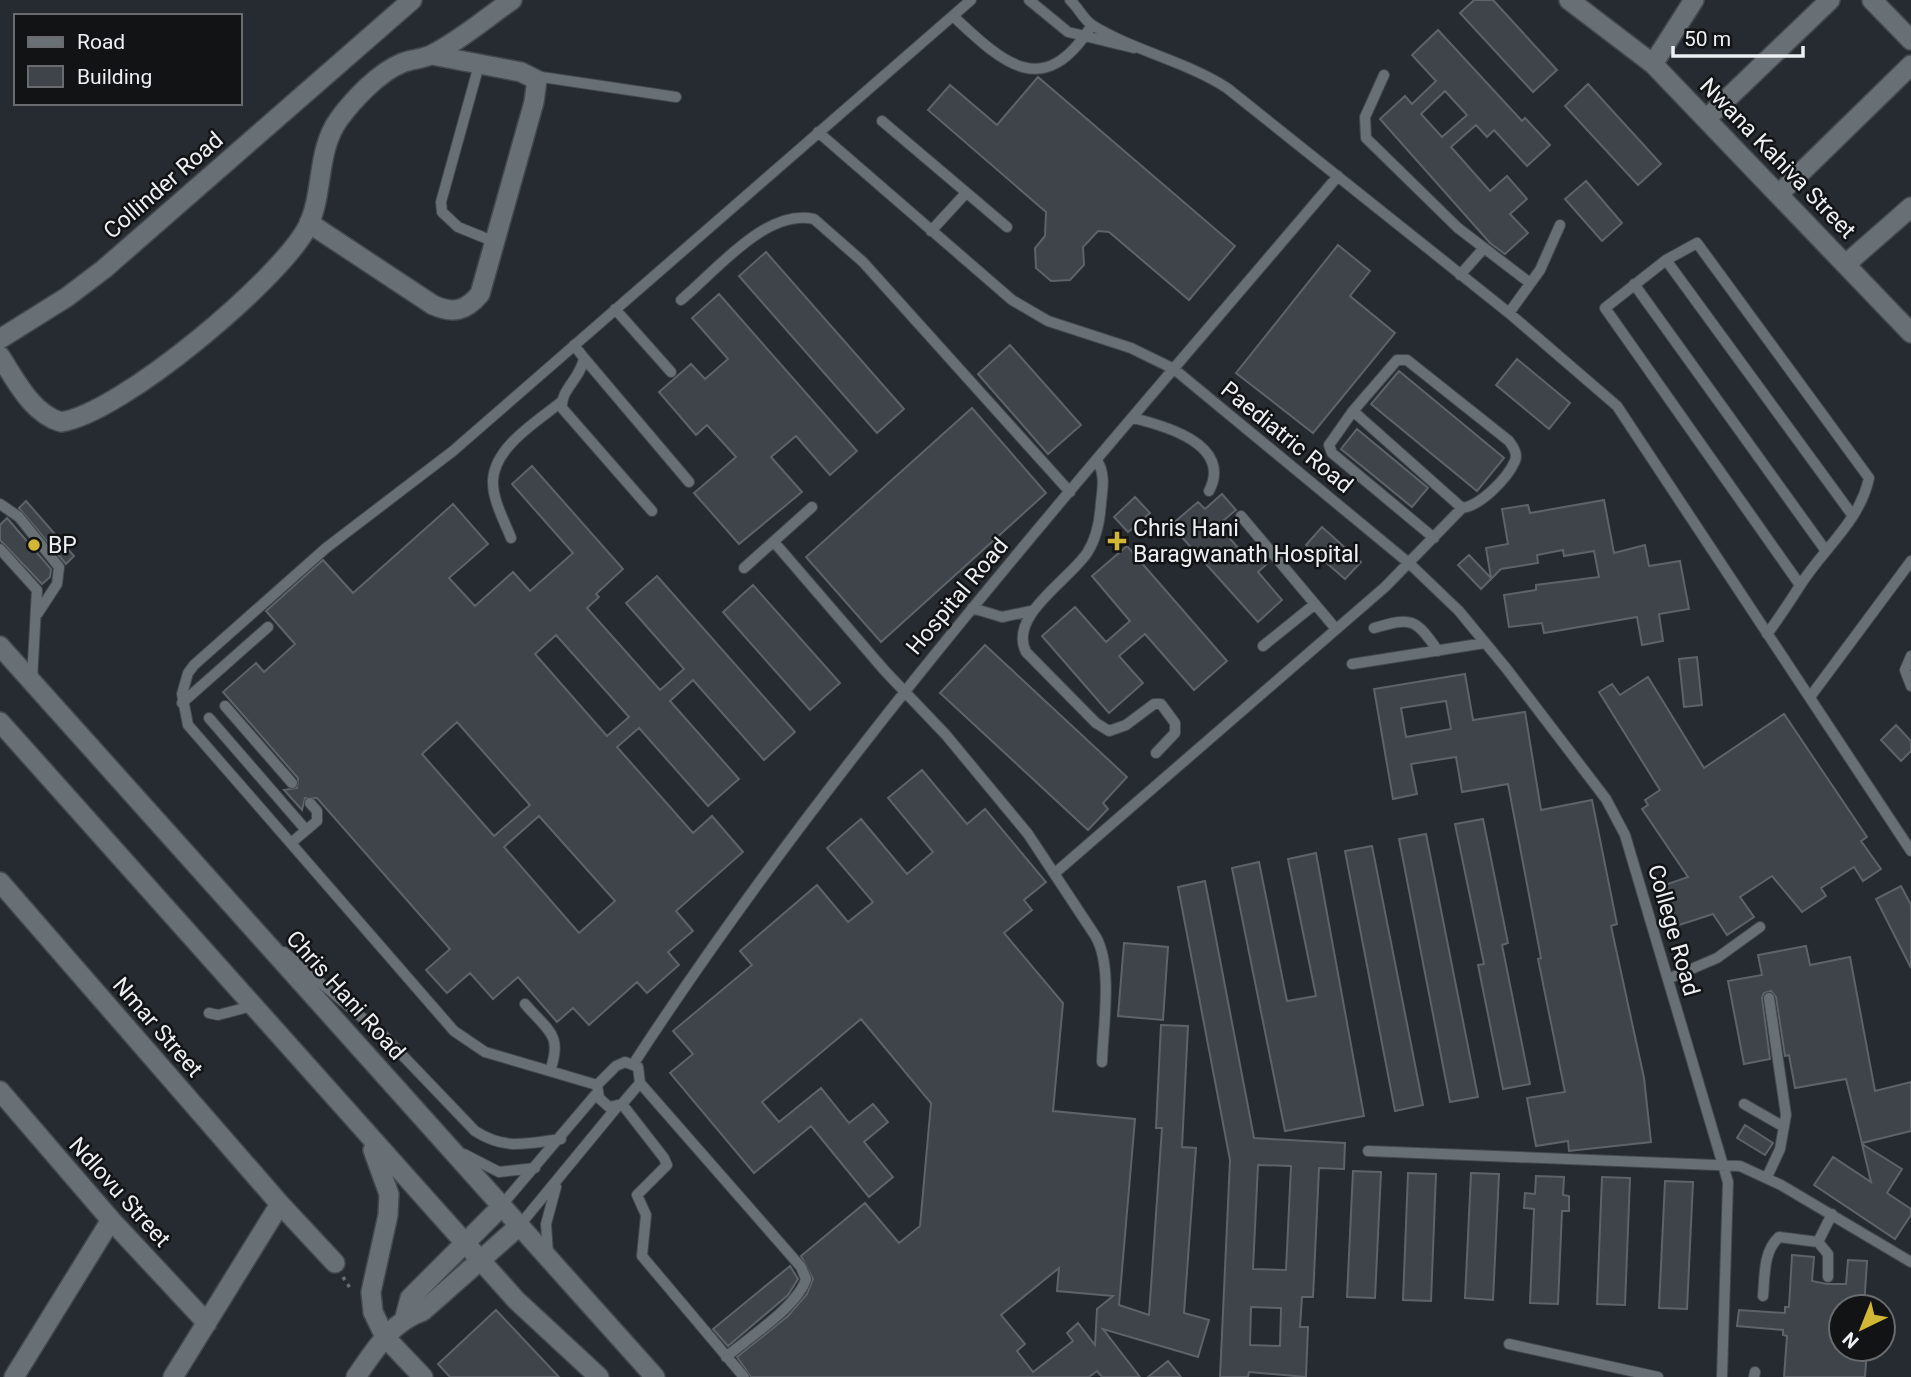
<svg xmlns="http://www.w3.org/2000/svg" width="1911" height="1377" font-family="Roboto,sans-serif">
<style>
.building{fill:#3e444a;stroke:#5d6369;stroke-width:2;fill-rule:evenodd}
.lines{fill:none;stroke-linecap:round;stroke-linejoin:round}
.service-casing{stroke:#43484d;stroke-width:12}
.minor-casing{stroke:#43484d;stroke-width:22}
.tertiary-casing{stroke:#43484d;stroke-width:22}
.secondary-casing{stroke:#43484d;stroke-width:22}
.path{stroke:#676d71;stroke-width:3.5;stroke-dasharray:3.5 5;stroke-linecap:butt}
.service{stroke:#686f75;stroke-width:10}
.minor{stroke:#686f75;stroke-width:19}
.tertiary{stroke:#686f75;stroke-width:19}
.secondary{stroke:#686f75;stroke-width:19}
.poi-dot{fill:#d2b736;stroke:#111315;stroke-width:2.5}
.labels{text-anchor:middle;stroke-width:5;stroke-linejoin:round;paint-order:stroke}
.street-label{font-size:23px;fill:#ecf0f3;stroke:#111315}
.poi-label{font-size:23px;fill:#ecf0f3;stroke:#111315;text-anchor:start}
</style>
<rect width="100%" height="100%" fill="#252b30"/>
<path class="building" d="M1474,0h19l64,70 -24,22 -73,-79z
M1438,30l84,91 3,-3 25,27 -23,21 -33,-36 -7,7 -11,-12 -25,22 39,44 17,-15 20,23 -17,15 18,19 -23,21 -15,-11 -110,-124 25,-23 7,8 24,-23 -24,-26zM1445,91l22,24 -25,22 -21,-23z
M1038,77l197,169 -46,54 -80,-68 -11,-1 -15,16 1,18 -14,15 -19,1 -15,-13 -1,-20 10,-12 1,-24 -118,-102 22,-25 47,40z
M1588,84l73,80 -23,21 -73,-79z
M1586,181l36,42 -20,18 -37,-42z
M1338,245l32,26 -20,25 45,37 -82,100 -77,-60z
M766,252l138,157 -27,24 -138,-157z
M719,294l138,157 -27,24 -34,-39 -25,21 31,35 -63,52 -45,-51 42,-36 -29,-32 -11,10 -37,-43 32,-28 14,15 23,-20 -36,-41z
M1010,345l71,80 -33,29 -70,-80z
M1517,359l53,44 -21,26 -53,-44z
M1399,371l105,87 -27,33 -106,-87z
M972,408l74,85 -165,149 -75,-85z
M1357,429l71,59 -16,19 -71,-58z
M532,466l91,103 -27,25 3,3 -12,11 73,82 24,-21 -58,-66 31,-27 138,156 -31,28 -71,-80 -23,21 69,78 -31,27 -69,-78 -22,19 76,86 19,-17 31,36 -67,59 17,20 -25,21 11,13 -32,28 -10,-11 -48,43 -16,-17 -16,14 -39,-45 -25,22 -23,-26 -23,20 -21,-23 24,-21 -133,-151h-12l-3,12 -18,-20 13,-2 1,-10 -75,-86 33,-29 8,9 31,-28 -29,-33 57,-51 30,33 100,-89 35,40 -39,34 26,28 38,-34 17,19 43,-38 -61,-69zM556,635l73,82 -22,19 -72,-82zM457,722l73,83 -36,31 -72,-82zM539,816l76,85 -36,32 -75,-86z
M1222,494l14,16 -18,15 29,33 9,-9 12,14 -10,9 24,28 -24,22 -87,-97 27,-23 7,7z
M1135,497l15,16 -22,19 -14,-15z
M1604,500l10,53 31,-8 4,21 31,-5 9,48 -30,5 4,27 -21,4 -5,-28 -93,16 -2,-10 -33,4 -5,-32 32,-5v-5l63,-8 -5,-26 -30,5 -1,-6 -26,5 1,8 -37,6 -20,20 -23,-24 11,-10 22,23 -5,-30 22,-4 -6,-35 26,-4 2,8z
M26,501l48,55 -8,8 -47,-56z
M7,518l44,51 -1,8 -8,7 -42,-44v-15z
M1322,527l39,35 -16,17 -39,-34z
M1127,546l100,115 -33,29 -49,-56 -26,22 24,27 -34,30 -67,-77 33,-29 31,35 24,-21 -38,-45z
M753,585l87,98 -30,27 -87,-98z
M985,645l142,132 -24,26 5,6 -20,21 -148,-137z
M1697,657l5,48 -18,2 -5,-48z
M1465,674l8,46 52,-8 16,98 51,-10 25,124 -6,2 33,152 7,64 -82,9 -1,-10 -32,5 -9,-48 38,-6 -27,-133 3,-1 -33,-174 -46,8 -6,-35 -45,7 6,30 -24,5 -19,-110zM1446,701l5,28 -45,8 -5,-29z
M1648,677l56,91 80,-54 83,123 -6,4 20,28 -18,12 -9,-14 -33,21 5,8 -24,16 -30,-36 -32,21 14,20 -27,18 -14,-21 -37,12 -14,-40 26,-9 -46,-68 6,-4 -3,-5 15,-10 -61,-98 13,-8 8,11z
M1896,725l15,16v10l-10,10 -20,-21z
M922,770l45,54 18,-15 61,73 -22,18 8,10 -28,23 59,70 -10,108 82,8 -16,186 30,10 13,-187h-6l5,-103 27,1 -6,121 14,1 -12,165 25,7 -11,37 -95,-28 37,48h-38l-5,-6 -8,6h-338l-14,-20 51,-41 19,-22 6,-15 -12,-23 64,-53 34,40 21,-17 11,-123 -70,-84 -99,83 17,20 42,-34 28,35 24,-19 15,18 -24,20 29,35 -24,20 -58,-71 -57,47 -84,-100 23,-19 -20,-23 79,-66 -12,-14 77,-66 31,37 25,-20 -46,-54 34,-29 46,55 26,-22 -45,-54zM1059,1268l-2,23 56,5 -16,13 -2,36 -17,-22 -11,10 6,8 -40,31 -16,-21 8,-7 -24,-29z
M1483,819l25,124 -6,2 28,139 -27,5 -25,-124 6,-1 -29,-140z
M1426,834l52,263 -28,5 -51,-263z
M1372,846l51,259 -28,6 -50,-260z
M1316,853l48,263 -79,15 -53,-263 27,-6 28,139 29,-5 -28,-137z
M1205,881l49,257 91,5 -1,26 -25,-1 -6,129h-11l-2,30h8l-2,50 -57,-5 -1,5h-28l10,-217 -52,-273zM1258,1165l33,1 -5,104 -33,-1zM1251,1307l30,1 -1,38 -30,-1z
M1901,886l10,19v63l-35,-69z
M1124,943l44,4 -5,73 -45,-4z
M1806,946l4,19 40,-8 25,134 36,-9v49l-49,12 -16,-64 -51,9 -6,-33 -4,1 -9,-59 -5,-6 -7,2 -2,5 8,61 -26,5 -16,-83 34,-6 -4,-20z
M1745,1125l28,18 -8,12 -28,-17z
M1862,1144l40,25 -15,24 24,16v6l-16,24 -81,-54 19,-28 38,25z
M1353,1171l28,1 -6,126 -28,-1z
M1408,1173l28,1 -5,127 -28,-1z
M1471,1173l28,1 -6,126 -28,-2z
M1536,1176l28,1 -1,18 6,1v15h-7l-4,93 -28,-1 4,-94 -10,-1 1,-15 10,1z
M1602,1177l28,1 -5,127 -28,-1z
M1665,1181l28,1 -6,127 -28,-1z
M1792,1255l22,2 -2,24 15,3h19l2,-24 19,1 -3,46h-23v42h26l-2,28h-81l3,-41 -4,-1v-5l-46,-4 2,-16 46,3v-6h4z
M790,1266l8,13 -10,16 -60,51 -15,-17z
M496,1310l63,67h-109l-12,-13z
M1168,1361l13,16h-33z"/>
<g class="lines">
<defs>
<path id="service" d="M1029,0l39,32 66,16
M1070,0c8,7 13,19 22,25 42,26 93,36 135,63l282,225 108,93 294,445
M953,16c52,49 91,85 139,9
M479,65l-38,137 1,10 16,15 37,15
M1384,75l-19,42 1,21 92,90 72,55
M535,76l141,21
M882,121l125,106
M818,132l194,168 36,21 83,27 43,21 236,195 49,47 47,57 100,131 19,36 103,347 -6,195
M931,231l35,-38
M1666,260l187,256
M1460,275l24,-27
M1634,284l192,267
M681,300c35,-29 85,-92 133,-81l49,43 207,230
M615,309l56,63
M1509,313l31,-43 20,-45
M574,345l10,13c-3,20 -24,32 -22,50l90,103
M584,358l105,124
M1353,411l-24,34 3,8 102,85
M1133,418c33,8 100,27 76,73
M1097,460c8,14 6,26 4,42 -1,18 -4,36 -14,51 -19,28 -79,63 -61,99l70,71 13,8 17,-6 28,-21h7l14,19v10l-19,20
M0,504l19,13 40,50 -2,17 -19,29
M1241,516l95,113
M511,538c-7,-18 -19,-39 -18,-58 2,-34 45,-59 68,-78
M774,542l111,129 61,64 82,99 68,103c17,31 7,89 6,125
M0,549l37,41 -5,90
M744,568l68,-61
M972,608l30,9 29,-6
M1374,628c38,-11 41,-10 64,23
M1767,634c13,-17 23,-33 34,-50 23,-36 59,-63 68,-106l-172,-235 -31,17 -61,48 195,277
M1263,646l52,-42
M1911,656l-6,14 6,16
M1352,664l133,-21
M1810,697l101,-136
M182,703l86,-76
M225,706l67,77
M209,718l97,112
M291,843l26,-22v-10l-7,-8
M1055,873l330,-286 77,-79c18,-2 45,-29 53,-47 3,-8 -2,-14 -6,-20l-102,-81h-10l-44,51 109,97
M284,952l100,84 91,95c31,20 52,12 86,8
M1668,979l49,-21 43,-31
M525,1004c23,27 38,30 25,67
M209,1013l9,2 34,-9
M625,1062l13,5 2,16 -18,21 -13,3 -10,-9 -2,-13 19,-19z
M634,1063c206,-316 460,-599 704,-887
M640,1083l161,184 5,12c-8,27 -58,59 -80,78
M597,1085l-112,-33 -31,-21 -266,-306 -6,-31 6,-21 6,-8 132,-117 127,-97 518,-451
M622,1104l42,54 3,7 -30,30 9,20 -4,41 102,121
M1744,1104l40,23
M1368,1151l372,15 41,19 130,77
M464,1154l35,18 36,-4
M1767,1177l13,-28 6,-34 -17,-117
M501,1206l96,-113
M519,1226l98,-119
M1818,1242l10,12v23
M548,1254l-2,-30 10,-37
M1763,1296c2,-21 0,-44 16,-59l39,5 14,-28
M1509,1344l149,33
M1754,1377l1,-5"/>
<path id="minor" d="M1569,0l84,64 258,269
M1872,0l39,40
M1653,64l41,-64
M1706,119l124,-119
M1780,193l131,-128
M309,223l124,82c20,9 33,6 47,-11l54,-192 3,-22 -16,-8 -89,-17
M1846,264l65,-57
M0,356c15,23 32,58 61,66 59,-8 220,-143 247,-196 16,-33 8,-75 31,-107 14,-19 40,-47 63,-56 10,-4 22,-4 31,-9 28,-14 53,-36 79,-54
M0,882l280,322 55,59
M0,1091l111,129 96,103
M405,1317l5,-19 91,-91
M385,1337l38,40
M14,1377l97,-157
M173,1377l107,-173
M356,1377c19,-27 35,-55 67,-66l96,-85"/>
<path id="tertiary" d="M0,339l67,-42 37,-28 308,-269"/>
<path id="secondary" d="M0,646l655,731
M0,722l516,578 83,77
M373,1150l16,44 -1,21 -17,77 2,20 12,25"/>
</defs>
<use href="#service" class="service-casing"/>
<use href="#minor" class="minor-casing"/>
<use href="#tertiary" class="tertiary-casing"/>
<use href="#secondary" class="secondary-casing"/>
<path class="path" d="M343,1277l9,14"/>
<use href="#service" class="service"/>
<use href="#minor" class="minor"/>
<use href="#tertiary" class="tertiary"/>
<use href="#secondary" class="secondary"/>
</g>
<g class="poi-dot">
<path d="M1113.5 530.5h7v7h7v7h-7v7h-7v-7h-7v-7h7z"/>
<circle cx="34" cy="545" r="7"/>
</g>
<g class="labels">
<g class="street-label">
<text transform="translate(1778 158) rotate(46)" y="8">Nwana Kahiva Street</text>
<text transform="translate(163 185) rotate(-41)" y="8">Collinder Road</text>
<text transform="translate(1287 437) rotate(39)" y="8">Paediatric Road</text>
<text transform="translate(957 596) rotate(-50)" y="8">Hospital Road</text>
<text transform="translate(1674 930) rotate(74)" y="8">College Road</text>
<text transform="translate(346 995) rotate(48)" y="8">Chris Hani Road</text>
<text transform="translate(158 1027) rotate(49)" y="8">Nmar Street</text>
<text transform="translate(120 1192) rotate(48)" y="8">Ndlovu Street</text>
</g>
<g class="poi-label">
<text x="1133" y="536">Chris Hani<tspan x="1133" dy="26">Baragwanath Hospital</tspan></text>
<text x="48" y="553">BP</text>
</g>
</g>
<rect x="14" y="14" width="228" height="91" fill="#111315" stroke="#696b6e" stroke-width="2"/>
<rect x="28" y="37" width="35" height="10" fill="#686f75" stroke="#696b6e" stroke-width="2"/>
<text x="77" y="49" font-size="21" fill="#ecf0f3">Road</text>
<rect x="28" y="66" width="35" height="21" fill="#3e444a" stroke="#696b6e" stroke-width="2"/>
<text x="77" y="84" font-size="21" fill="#ecf0f3">Building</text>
<g transform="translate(1862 1328) rotate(223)"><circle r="33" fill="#111315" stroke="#696b6e" stroke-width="2"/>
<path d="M0-5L12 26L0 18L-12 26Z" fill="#d2b736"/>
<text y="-10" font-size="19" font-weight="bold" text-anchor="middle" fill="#ecf0f3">N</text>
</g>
<path d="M1673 46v10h130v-10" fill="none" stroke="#ecf0f3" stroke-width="3.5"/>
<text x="1684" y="46" font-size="21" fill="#ecf0f3" stroke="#111315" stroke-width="5" paint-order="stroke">50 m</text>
</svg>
